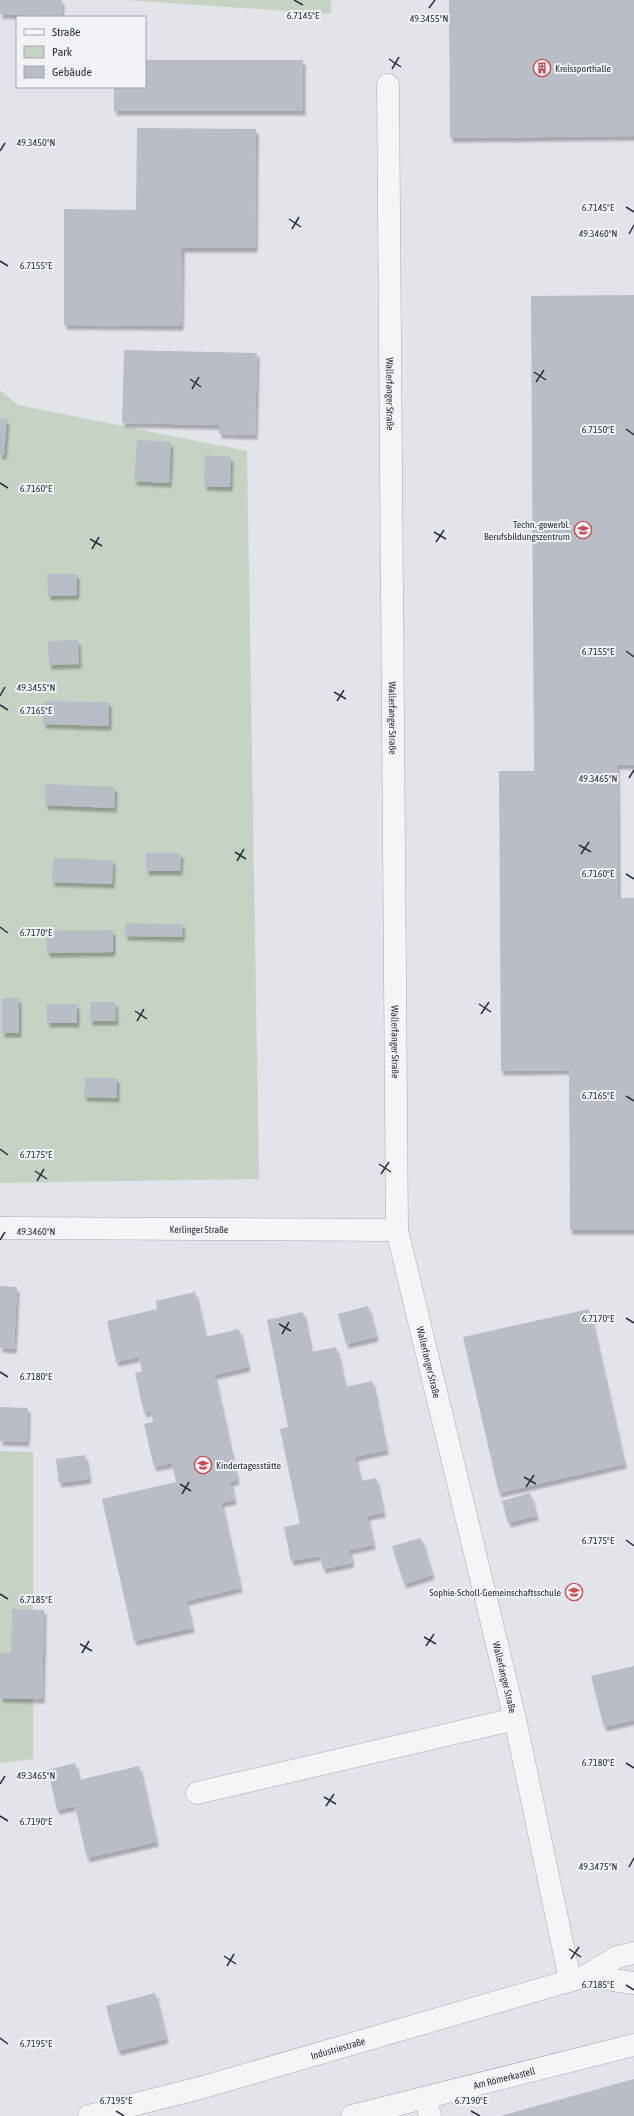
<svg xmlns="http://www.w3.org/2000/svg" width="634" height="2116" font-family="'Asap Condensed',sans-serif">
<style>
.green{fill:#c6d3c4}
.building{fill:#b9bdc6;filter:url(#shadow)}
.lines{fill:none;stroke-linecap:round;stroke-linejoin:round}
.minor-casing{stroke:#a7aab4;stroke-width:23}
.minor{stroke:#f5f5f8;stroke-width:22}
.ticks{fill:none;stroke:#2b3041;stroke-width:1.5}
.labels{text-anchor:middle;stroke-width:4;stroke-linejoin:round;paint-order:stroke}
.poi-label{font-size:10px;fill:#2b3041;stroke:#f2f3f7;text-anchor:start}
.street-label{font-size:10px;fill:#2b3041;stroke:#f2f3f7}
.ticks-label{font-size:10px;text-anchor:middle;fill:#2b3041;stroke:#f2f3f7;stroke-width:4;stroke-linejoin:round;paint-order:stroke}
</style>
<defs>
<filter id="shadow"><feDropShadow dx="2.5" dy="4.5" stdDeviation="1" flood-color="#0004"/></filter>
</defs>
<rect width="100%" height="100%" fill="#e2e4ea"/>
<path class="green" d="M125,0h206v14z
M0,390l18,15 229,46 12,728 -259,4z
M0,1451l33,1v307l-33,4z"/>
<path class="building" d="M0,0h62l-1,17 -61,-3z
M449,0h185v136l-184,2z
M145,60h158v51h-189v-24h31z
M137,128l119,1 -1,119h-73l-1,78 -117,-1v-116l72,1z
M634,295v470h-17l1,133h16v332h-64l-1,-160 -68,1 -2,-300h35l-3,-475z
M124,350l133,3 -2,82 -36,-1v-9l-97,-2z
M0,419h7l-3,36h-4z
M137,440l34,2 -2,41 -35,-2z
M205,455l26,2 -1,30 -26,-1z
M47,574h30v21l-29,1z
M78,640l1,24 -30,1 -1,-24z
M43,701l66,1v24l-66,-2z
M45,784l70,3 -1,21 -69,-3z
M146,853h35l-1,18h-34z
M53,858l60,2 -1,24 -60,-2z
M125,923l58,1 -1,13 -57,-1z
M113,930v22l-66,1 -1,-22z
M2,998h17v35h-17z
M90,1002h25l1,19h-26z
M47,1004h30v19h-30z
M85,1078h32v20l-33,-1z
M0,1286l17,1 -3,62 -14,-1z
M195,1292l10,45 34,-8 9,38 -34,8 23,105 -7,2 4,18 -13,3 19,85 -54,13 6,27 -58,13 -32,-142 74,-17 -4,-19 -18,4 -10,-43 9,-2 -2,-11 -7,2 -9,-40 7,-2 -3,-14 -23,5 -9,-41 50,-12 -1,-8z
M368,1306l8,31 -30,7 -8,-30z
M589,1309l35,155 -125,29 -36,-156z
M303,1312l8,40 25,-5 9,40 27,-6 14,69 -31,7 5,24 16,-3 7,35 -16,3 6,29 -24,5 3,13 -29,6 -3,-13 -29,5 -7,-34 16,-3 -20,-95 8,-2 -21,-107z
M0,1407l28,1 -1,34 -27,-1z
M85,1455l4,24 -30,4 -3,-24z
M530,1493l6,23 -28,7 -6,-22z
M421,1538l11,37 -28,9 -12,-38z
M12,1609l32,1 -2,89 -42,-1v-45h11z
M634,1666v54l-30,7 -13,-51z
M75,1763l4,17 60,-14 17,76 -69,16 -12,-52 -18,4 -9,-40z
M155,1993l11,46 -48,12 -12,-45z
M634,2079v37h-134z"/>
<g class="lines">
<defs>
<g id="minor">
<path id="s1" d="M388,85l9,1145 118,489 55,261"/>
<path id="s2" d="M0,1228l397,2"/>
<path d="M197,1793l318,-74"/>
<path d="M586,1976l48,7"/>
<path d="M426,2098l4,18"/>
<path id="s3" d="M89,2116l111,-28 386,-112 31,-19 17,-4"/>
<path id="s4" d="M352,2116l282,-71"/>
</g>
</defs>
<use href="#minor" class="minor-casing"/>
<use href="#minor" class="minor"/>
</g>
<path class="ticks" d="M294,0l9,5M429,8l6,-8M389,59l12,8M392,69l7,-12M0,151l5,-8M626,207l8,5M289,219l12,8M292,229l7,-12M629,234l5,-9M0,261l8,5M534,372l12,8M190,379l11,8M536,382l8,-12M192,389l7,-12M626,429l8,6M0,483l8,5M434,532l12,7M90,539l12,7M436,542l8,-12M92,549l7,-12M626,651l8,6M334,692l12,7M0,696l5,-9M337,701l7,-11M0,705l8,5M629,778l5,-8M579,845l12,7M235,852l11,7M581,854l8,-12M237,861l7,-12M626,874l8,5M0,927l8,6M479,1004l12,8M135,1011l12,8M481,1014l8,-12M137,1021l7,-12M626,1096l8,5M0,1149l8,6M379,1164l12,8M35,1171l12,8M381,1174l8,-12M37,1181l7,-12M0,1240l5,-8M626,1318l8,5M279,1324l12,7M282,1334l7,-12M0,1372l8,5M524,1477l12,7M180,1484l11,7M526,1487l8,-12M182,1494l7,-12M626,1540l8,6M0,1594l8,5M424,1637l12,7M80,1644l12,7M426,1646l8,-12M82,1653l7,-12M626,1763l8,5M0,1784l5,-8M324,1797l12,7M326,1806l8,-12M0,1816l8,5M629,1867l5,-9M569,1949l12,8M224,1956l12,8M571,1959l8,-12M227,1966l7,-12M626,1985l8,5M0,2038l8,6M116,2111l8,5M471,2111l9,5"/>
<defs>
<symbol id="building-ring" viewBox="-11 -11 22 22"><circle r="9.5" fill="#f2f3f7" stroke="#c84e52" stroke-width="1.5"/><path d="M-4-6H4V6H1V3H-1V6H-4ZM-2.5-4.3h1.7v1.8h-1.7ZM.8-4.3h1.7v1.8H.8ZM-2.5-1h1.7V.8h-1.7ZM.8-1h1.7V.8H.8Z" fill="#c84e52"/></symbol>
<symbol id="school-ring" viewBox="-11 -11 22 22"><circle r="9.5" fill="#f2f3f7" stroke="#c84e52" stroke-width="1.5"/><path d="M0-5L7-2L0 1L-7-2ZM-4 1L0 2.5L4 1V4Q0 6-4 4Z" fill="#c84e52"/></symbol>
</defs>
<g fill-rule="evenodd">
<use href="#building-ring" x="532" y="58" width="20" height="20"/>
<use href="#school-ring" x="573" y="520" width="20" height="20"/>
<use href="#school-ring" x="193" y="1455" width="20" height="20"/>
<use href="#school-ring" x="564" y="1582" width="20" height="20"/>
</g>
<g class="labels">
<g class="poi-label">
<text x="555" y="72">Kreissporthalle</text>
<text x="570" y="528" text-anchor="end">Techn.-gewerbl.<tspan x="570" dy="12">Berufsbildungszentrum</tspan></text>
<text x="216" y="1469">Kindertagesstätte</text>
<text x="561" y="1596" text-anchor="end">Sophie-Scholl-Gemeinschaftsschule</text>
</g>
<g class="street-label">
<text dy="4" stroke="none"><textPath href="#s1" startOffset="309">Wallerfanger Straße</textPath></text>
<text dy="4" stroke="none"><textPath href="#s1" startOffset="633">Wallerfanger Straße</textPath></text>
<text dy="4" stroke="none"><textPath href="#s1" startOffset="957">Wallerfanger Straße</textPath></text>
<text dy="4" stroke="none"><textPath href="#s2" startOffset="199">Kerlinger Straße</textPath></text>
<text dy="4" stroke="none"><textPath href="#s1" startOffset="1281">Wallerfanger Straße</textPath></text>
<text dy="4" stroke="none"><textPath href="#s1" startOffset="1605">Wallerfanger Straße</textPath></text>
<text dy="4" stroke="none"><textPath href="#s3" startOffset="258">Industriestraße</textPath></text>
<text dy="4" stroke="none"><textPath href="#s4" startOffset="157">Am Römerkastell</textPath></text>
</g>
</g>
<g class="ticks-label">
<text x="303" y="19">6.7145°E</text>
<text x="429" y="22">49.3455°N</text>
<text x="36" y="146">49.3450°N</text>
<text x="598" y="211">6.7145°E</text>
<text x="598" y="237">49.3460°N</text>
<text x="36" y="269">6.7155°E</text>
<text x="598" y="433">6.7150°E</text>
<text x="36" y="492">6.7160°E</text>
<text x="598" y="655">6.7155°E</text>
<text x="36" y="691">49.3455°N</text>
<text x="36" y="714">6.7165°E</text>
<text x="598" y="782">49.3465°N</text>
<text x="598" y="877">6.7160°E</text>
<text x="36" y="936">6.7170°E</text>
<text x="598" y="1099">6.7165°E</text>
<text x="36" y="1158">6.7175°E</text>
<text x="36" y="1235">49.3460°N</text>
<text x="598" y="1322">6.7170°E</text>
<text x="36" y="1380">6.7180°E</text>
<text x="598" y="1544">6.7175°E</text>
<text x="36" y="1603">6.7185°E</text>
<text x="598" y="1766">6.7180°E</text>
<text x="36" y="1779">49.3465°N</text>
<text x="36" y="1825">6.7190°E</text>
<text x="598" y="1870">49.3475°N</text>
<text x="598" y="1988">6.7185°E</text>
<text x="36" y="2047">6.7195°E</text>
<text x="116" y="2104">6.7195°E</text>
<text x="471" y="2104">6.7190°E</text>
</g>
<rect x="16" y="16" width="130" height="72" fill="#f2f3f7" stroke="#a2a5ae"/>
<rect x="24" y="29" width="20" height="6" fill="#f5f5f8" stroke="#a2a5ae"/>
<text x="52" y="36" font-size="12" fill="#2b3041">Straße</text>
<rect x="24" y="46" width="20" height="12" fill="#c6d3c4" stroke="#a2a5ae"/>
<text x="52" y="56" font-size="12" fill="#2b3041">Park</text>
<rect x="24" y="66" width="20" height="12" fill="#b9bdc6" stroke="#a2a5ae"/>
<text x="52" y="76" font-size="12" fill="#2b3041">Gebäude</text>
</svg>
